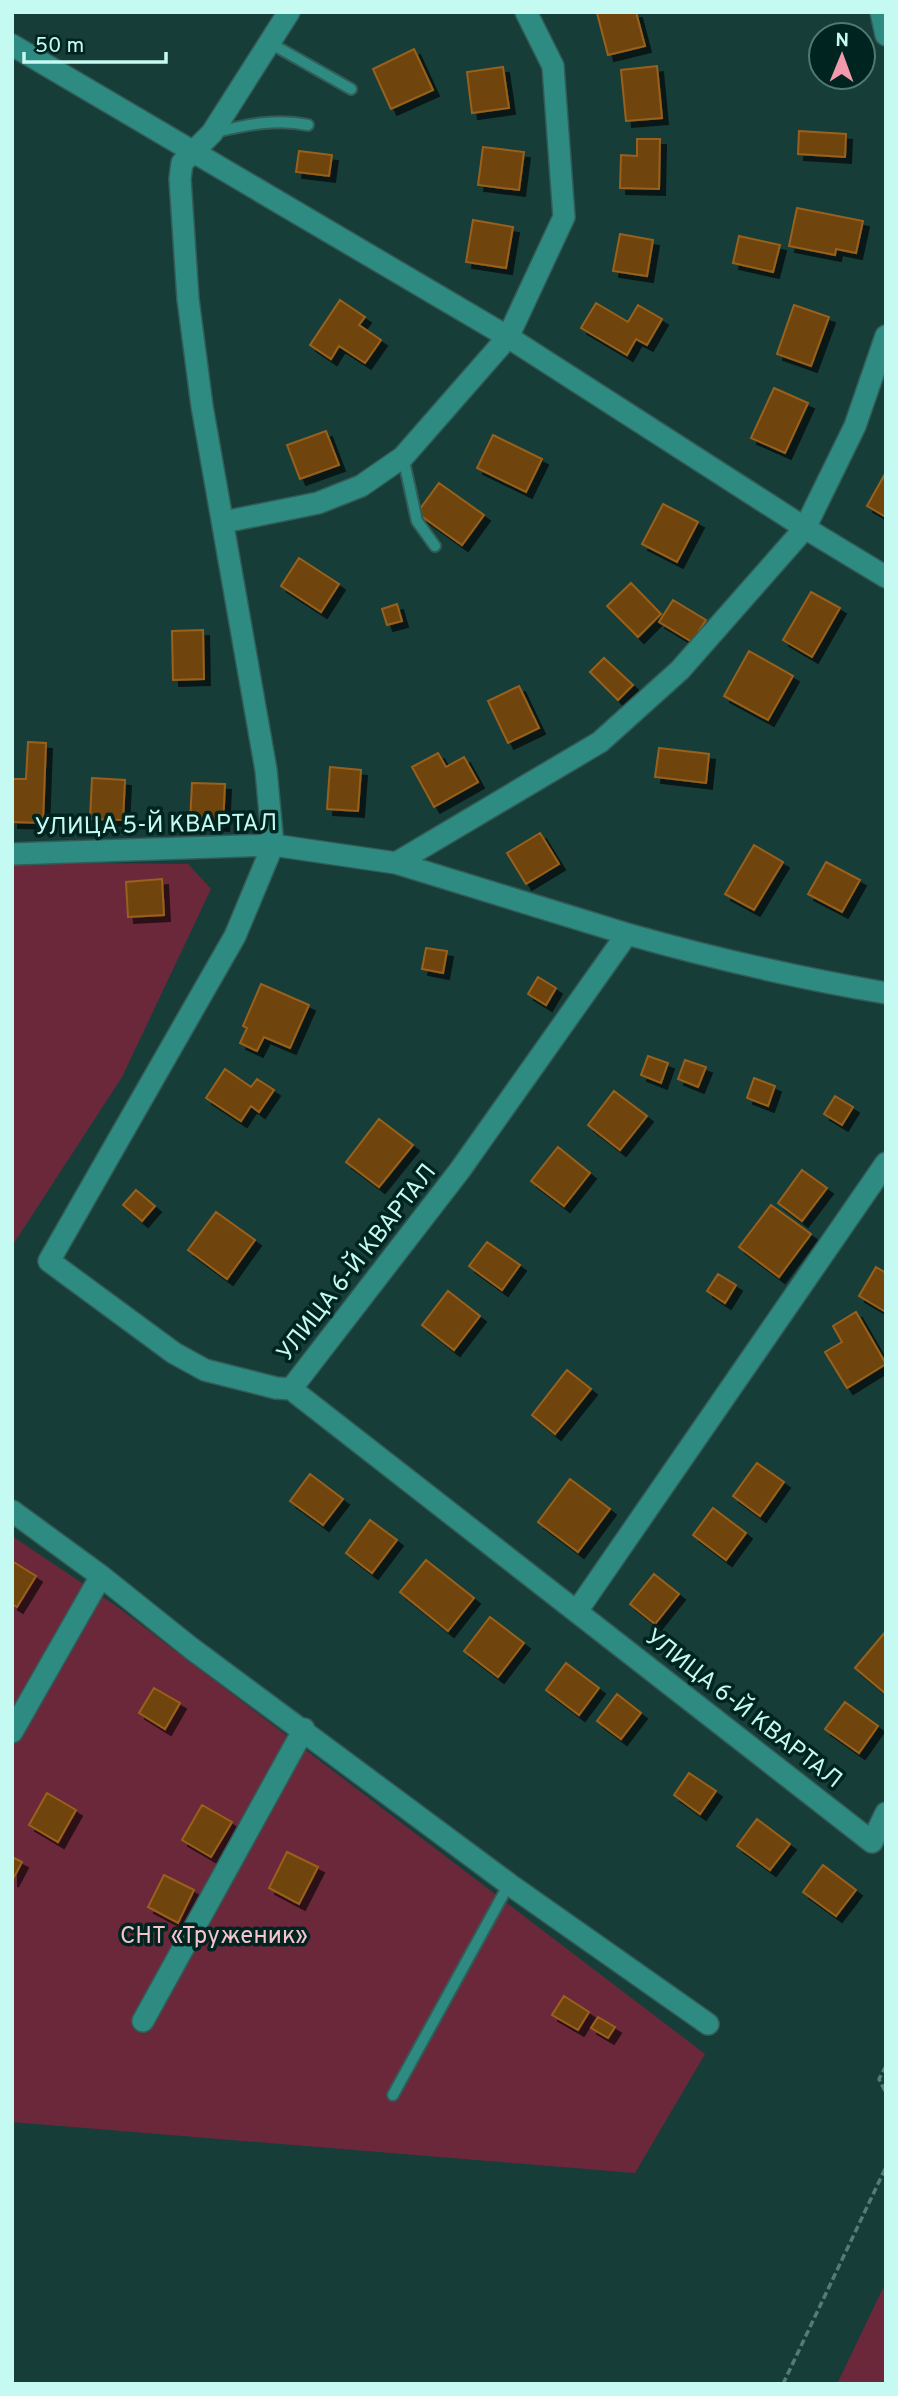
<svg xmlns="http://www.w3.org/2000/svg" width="898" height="2396" font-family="Overpass,sans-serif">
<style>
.green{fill:#6c283b}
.building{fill:#70440f;stroke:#99611b;stroke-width:2;filter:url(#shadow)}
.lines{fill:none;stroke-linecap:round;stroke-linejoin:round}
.lane-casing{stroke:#335c57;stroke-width:14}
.street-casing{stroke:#335c57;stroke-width:24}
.path{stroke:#527d77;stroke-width:3.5;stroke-dasharray:7 3.5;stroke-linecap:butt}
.lane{stroke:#2d8b82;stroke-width:10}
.street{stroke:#2d8b82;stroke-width:21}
.labels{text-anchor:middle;stroke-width:7;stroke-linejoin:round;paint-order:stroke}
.street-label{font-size:24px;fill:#c5faf2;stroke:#002420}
.park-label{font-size:24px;fill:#f4c3cc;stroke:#002420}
</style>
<defs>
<filter id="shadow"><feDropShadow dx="6" dy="6" stdDeviation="0" flood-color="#0009"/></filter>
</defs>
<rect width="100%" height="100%" fill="#173d39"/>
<path class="green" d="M12,862l176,2 23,25 -89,188 -110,169z
M12,1536l107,72 586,446 -70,119 -623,-51z
M886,2282v102h-49z"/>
<path class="building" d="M636,12l9,34 -37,9 -11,-42z
M414,49l19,41 -42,19 -18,-40z
M657,66l5,52 -36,3 -5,-51z
M503,67l6,41 -37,5 -5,-41z
M799,131l47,3 -1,23 -47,-3z
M637,139h23l-1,50 -39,-1 1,-33 16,1z
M483,147l41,5 -5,38 -41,-5z
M299,151l33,4 -3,21 -33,-4z
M797,208l66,13 -7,32 -20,-4 -1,6 -46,-9z
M473,220l40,7 -7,41 -40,-6z
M620,234l33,6 -6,36 -34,-5z
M739,236l41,9 -7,27 -40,-9z
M340,300l25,17 -6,8 22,15 -16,23 -26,-17 -8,13 -21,-14z
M596,303l32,19 10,-17 24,14 -15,26 -11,-6 -9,16 -46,-27z
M794,305l35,12 -18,49 -34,-12z
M774,388l34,15 -23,50 -34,-15z
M326,431l13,34 -39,14 -13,-34z
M493,435l49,24 -16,33 -49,-24z
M886,472v45l-19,-11z
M439,483l45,32 -22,30 -45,-32z
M663,504l35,18 -21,40 -35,-18z
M299,558l40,26 -18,28 -40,-26z
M631,583l30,31 -23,23 -31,-31z
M811,592l29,16 -28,49 -29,-17z
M673,600l33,20 -14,22 -33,-20z
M397,604l5,17 -15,4 -5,-16z
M203,630l1,49 -31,1 -1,-49z
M749,651l44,25 -25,44 -44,-24z
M604,658l29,27 -15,15 -28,-28z
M519,686l20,42 -31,15 -20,-42z
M28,742l18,1 -3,80 -31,-1v-43h14z
M659,748l50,6 -3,29 -51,-6z
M438,753l8,14 18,-10 14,25 -44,25 -22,-40z
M330,767l31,3 -3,41 -31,-2z
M92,778l33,2 -2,40 -33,-1z
M192,783l33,1 -2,41 -33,-2z
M540,833l19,31 -33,20 -19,-31z
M754,845l29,17 -29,48 -29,-16z
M826,862l34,18 -18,32 -34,-18z
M162,879l2,36 -36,2 -2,-35z
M426,948l21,3 -4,22 -21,-4z
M538,977l18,11 -10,17 -18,-11z
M261,984l48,21 -19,43 -26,-11 -7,14 -17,-8 7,-15 -4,-2z
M648,1056l20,7 -7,20 -20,-8z
M685,1060l21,7 -8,20 -20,-8z
M225,1069l26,18 6,-8 17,11 -15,22 -8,-6 -10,15 -35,-23z
M754,1078l21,8 -7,20 -21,-8z
M614,1091l33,25 -27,34 -32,-25z
M835,1096l18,11 -11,18 -18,-11z
M379,1119l34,26 -34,42 -33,-25z
M558,1147l32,26 -26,33 -33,-25z
M802,1170l25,18 -25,33 -24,-18z
M136,1190l19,16 -13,15 -19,-16z
M771,1205l40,29 -32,43 -40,-30z
M216,1212l39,28 -28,39 -39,-29z
M487,1242l33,23 -18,25 -33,-24z
M876,1267l10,6v39l-27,-16z
M718,1274l18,11 -11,18 -18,-12z
M448,1291l32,25 -26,34 -32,-25z
M856,1312l30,52 -39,24 -22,-36 17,-10 -9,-16z
M567,1370l24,19 -36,45 -23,-19z
M757,1463l27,19 -24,34 -27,-20z
M310,1474l33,25 -20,26 -33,-24z
M570,1479l40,30 -32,43 -40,-30z
M713,1508l33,25 -20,27 -33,-25z
M370,1520l27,20 -25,33 -26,-20z
M426,1560l48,38 -26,33 -48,-39z
M12,1561l24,15 -19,31 -5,-3z
M654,1574l25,20 -24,30 -25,-20z
M490,1617l34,26 -26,34 -34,-26z
M886,1631v63l-31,-26z
M566,1663l33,25 -20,27 -33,-25z
M154,1688l26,15 -15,26 -26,-16z
M617,1694l24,19 -20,26 -24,-18z
M845,1702l33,24 -19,27 -34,-24z
M689,1773l27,18 -16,23 -26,-19z
M47,1793l29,17 -18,32 -29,-17z
M202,1805l30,17 -21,35 -29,-17z
M757,1819l33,25 -20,26 -33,-24z
M287,1852l31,15 -19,37 -30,-16z
M12,1857l10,5 -10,19z
M823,1865l33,25 -20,26 -33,-24z
M164,1875l30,15 -16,33 -30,-16z
M564,1996l25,16 -11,18 -26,-15z
M598,2017l17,10 -7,11 -17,-10z"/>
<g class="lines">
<defs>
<path id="lane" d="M270,43l81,46
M215,132c31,-7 62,-14 93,-7
M403,457l14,64 18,25
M393,2095l116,-211"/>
<path id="street" d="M289,12l-77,121 -30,30 -2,16 8,120 14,107 64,364 7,75 -38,91 -186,325 125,92 31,17 71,18 15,1
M881,12l5,23
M12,45l496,292 297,191 81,49
M224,522l94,-19 43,-17 42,-29 105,-120 56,-120 -11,-151 -27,-54
M12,854l261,-9 123,18 204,-121 80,-72 125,-142 50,-102 31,-90
M627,934c85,24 171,44 259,59
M291,1389l169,-219 167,-236 -231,-71
M291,1389l581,453 14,-29
M12,1511l89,65 90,72 318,236 199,140
M577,1611l309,-448
M12,1732l89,-156
M143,2021l161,-292"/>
</defs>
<use href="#lane" class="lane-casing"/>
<use href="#street" class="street-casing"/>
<path class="path" d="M886,2066l-7,13 7,14
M783,2384l103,-217"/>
<use href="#lane" class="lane"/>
<use href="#street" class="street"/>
</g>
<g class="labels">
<g class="street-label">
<text transform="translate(156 824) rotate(-1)" y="8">УЛИЦА 5-Й КВАРТАЛ</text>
<text transform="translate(356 1262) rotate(-52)" y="8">УЛИЦА 6-Й КВАРТАЛ</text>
<text transform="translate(744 1708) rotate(38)" y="8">УЛИЦА 6-Й КВАРТАЛ</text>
</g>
<g class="park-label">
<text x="214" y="1943">СНТ «Труженик»</text>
</g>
</g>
<rect width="898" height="2396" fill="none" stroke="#c5faf2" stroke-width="28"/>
<g transform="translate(842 56) rotate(1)"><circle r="33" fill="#002420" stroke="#4f7a74" stroke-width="2"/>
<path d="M0-5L12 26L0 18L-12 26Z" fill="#f29aad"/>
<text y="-10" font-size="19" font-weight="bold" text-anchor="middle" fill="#c5faf2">N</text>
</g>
<path d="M24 52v10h142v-10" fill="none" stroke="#c5faf2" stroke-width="3.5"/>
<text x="35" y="52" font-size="21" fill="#c5faf2" stroke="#002420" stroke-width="5" paint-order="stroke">50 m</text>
</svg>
